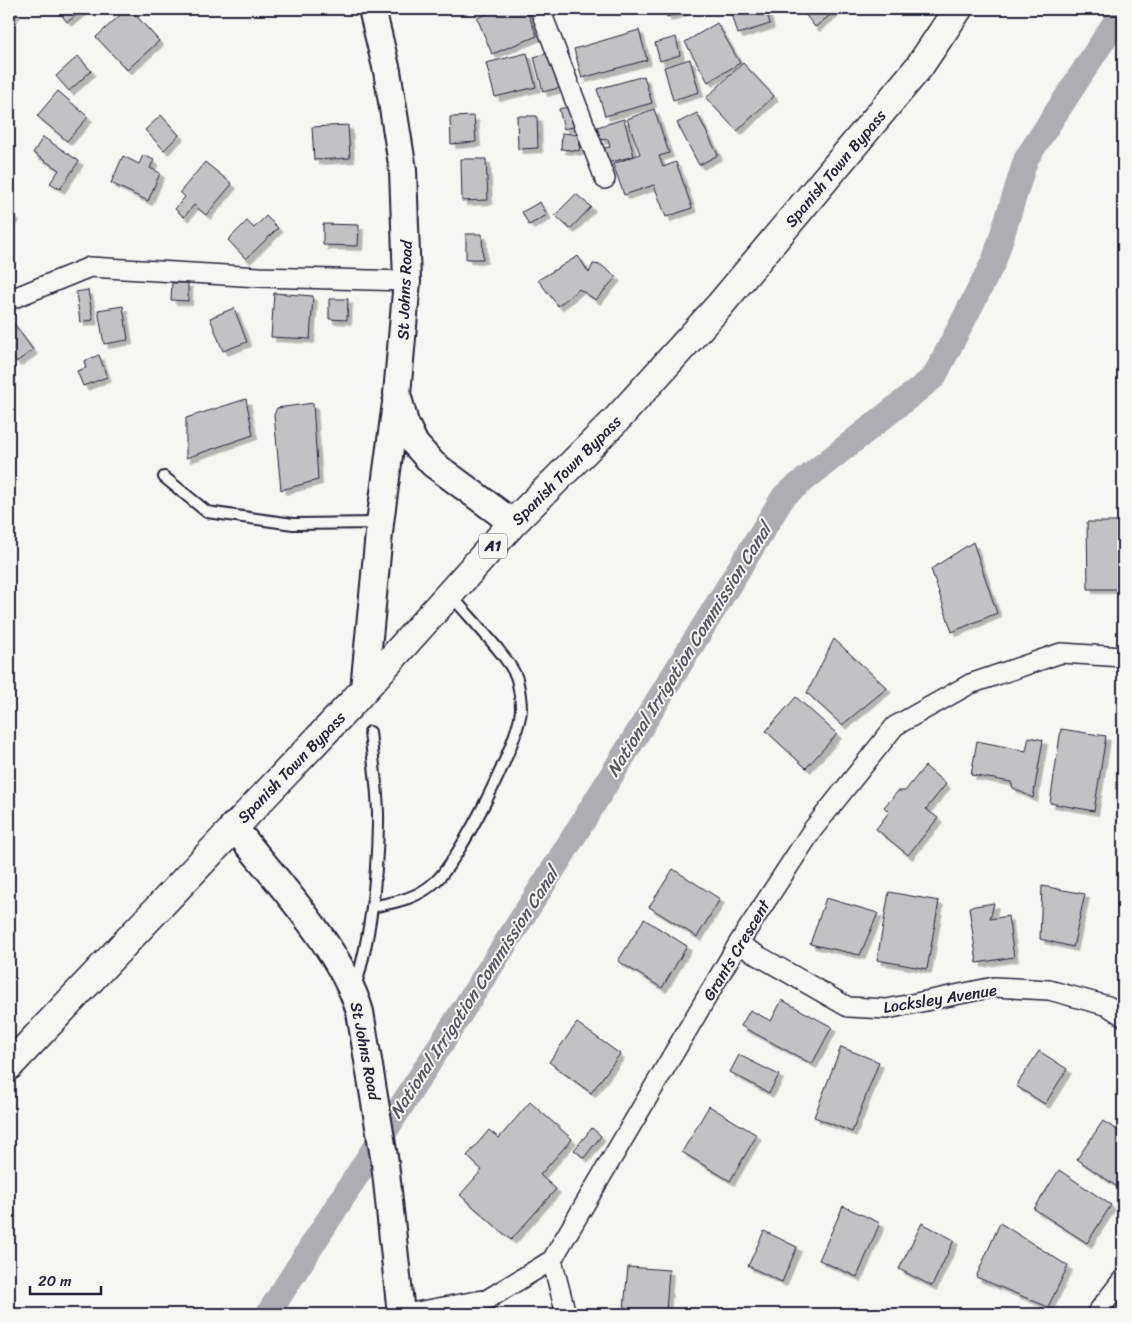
<svg xmlns="http://www.w3.org/2000/svg" width="1132" height="1323" font-family="Sriracha,sans-serif">
<style>
.lines{fill:none;stroke-linecap:round;stroke-linejoin:round}
.canal{stroke:#adadb3;stroke-width:25}
.building{fill:#c2c2c4;stroke:#22223b;filter:url(#shadow)}
.lane-casing{stroke:#22223b;stroke-width:14}
.street-casing{stroke:#22223b;stroke-width:22}
.secondary-casing{stroke:#22223b;stroke-width:30}
.primary-casing{stroke:#22223b;stroke-width:31}
.lane{stroke:#f6f6f2;stroke-width:10}
.street{stroke:#f6f6f2;stroke-width:19}
.secondary{stroke:#f6f6f2;stroke-width:26}
.primary{stroke:#f6f6f2;stroke-width:28}
.labels{text-anchor:middle;stroke-width:4;stroke-linejoin:round;paint-order:stroke}
.shield{fill:#f6f6f2;stroke:#626272;stroke-width:1}
.shield-label{font-size:15px;font-weight:bold;fill:#22223b}
.street-label{font-size:16px;fill:#22223b;stroke:#f6f6f2}
.water-label{font-size:18px;font-style:italic;fill:#535365;stroke:#f6f6f2}
</style>
<defs>
<filter id="shadow"><feDropShadow dx="4.5" dy="4.5" stdDeviation="0" flood-color="#0004"/></filter>
</defs>
<rect width="100%" height="100%" fill="#f6f6f2"/>
<filter id="ink" filterUnits="userSpaceOnUse"><feTurbulence type="fractalNoise" baseFrequency=".02" numOctaves="2"/><feDisplacementMap in="SourceGraphic" scale="10" xChannelSelector="R" yChannelSelector="G"/><feConvolveMatrix kernelMatrix="1 2 1 2 8 2 1 2 1" color-interpolation-filters="sRGB"/></filter>
<g filter="url(#ink)">
<g class="lines">
<path class="canal" d="M268,1314l293,-457 223,-361 150,-119 60,-116 32,-102 97,-149"/>
</g>
<path class="building" d="M9,9h3l4,4 -7,7z
M57,9h28l-18,13z
M127,9h3l29,32 -32,29 -31,-33z
M499,9h27l11,27 -45,18 -15,-36z
M664,9h24l-21,8z
M738,9h28l4,15 -32,10 -7,-23z
M801,9h37l-23,18z
M717,23l23,40 -32,19 -23,-40z
M639,30l8,30 -65,18 -8,-29z
M676,37l4,18 -20,6 -5,-18z
M552,52l10,35 -19,5 -9,-35z
M527,53l9,34 -41,10 -9,-34z
M78,56l13,15 -22,20 -13,-15z
M690,59l9,33 -26,8 -9,-33z
M743,63l31,33 -37,35 -31,-33z
M644,76l8,27 -47,13 -8,-27z
M58,91l30,26 -21,24 -30,-25z
M575,105l6,20 -17,4 -5,-20z
M654,109l15,44 -10,3 4,11 13,-5 16,46 -26,9 -12,-32 -30,10 -11,-31 27,-10 -13,-35z
M697,113l21,42 -19,10 -22,-42z
M161,115l18,20 -15,15 -19,-20z
M474,116l2,26 -25,2 -1,-27z
M517,116h20l1,32 -20,1z
M624,119l10,37 -27,7 -4,-15 7,-1 -2,-8 -7,1 -4,-13z
M348,125l2,33 -36,2 -2,-33z
M562,133l19,2 -2,16 -18,-2z
M43,137l36,24 -19,28 -10,-6 9,-13 -26,-17z
M143,155l11,5 -4,8 10,5 -12,28 -37,-18 12,-27 16,8z
M461,159h25l2,41 -26,1z
M205,162l27,22 -26,31 -12,-10 -10,12 -9,-8 10,-12 -5,-5z
M576,194l15,13 -21,22 -15,-14z
M540,202l7,13 -18,10 -7,-13z
M9,211l6,5 -6,8z
M266,216l12,12 -32,31 -18,-19 19,-19 7,7z
M323,224l36,1 -1,21 -35,-1z
M466,234h16l1,25h-17z
M578,256l11,17 4,-9 8,1 15,12 -20,23 -17,-11 -21,17 -20,-26z
M172,283h16v18l-17,-1z
M88,290l5,30 -13,2 -4,-30z
M274,293l39,3 -3,43 -39,-2z
M329,299h19l-1,21 -18,-1z
M123,306l5,34 -24,4 -6,-34z
M234,308l13,34 -24,9 -13,-33z
M12,321l21,29 -17,12 -7,-11v-28z
M99,355l8,22 -24,9 -6,-15 9,-3 -2,-7z
M246,399l7,36 -67,23v-40z
M313,403l5,77 -37,10 -7,-75 3,-7z
M1087,522h36v67h-35z
M973,542l24,71 -45,19 -21,-63z
M834,639l53,49 -45,37 -35,-32z
M796,697l41,37 -31,34 -40,-37z
M1061,729l45,7 -12,75 -44,-8z
M1029,737l14,3 -10,58 -20,-10 -2,-6 -40,-7 6,-34 49,10z
M925,766l21,18 -20,25 12,9 -30,37 -32,-26 13,-17 -5,-5 14,-16h7z
M673,869l47,30 -23,38 -48,-30z
M1042,886l43,8 -12,53 -33,-8z
M889,892l50,9 -12,68 -50,-9z
M826,898l52,15 -18,42 -50,-11z
M994,903l-4,16 18,-3 6,41 -37,6 -8,-56z
M644,919l43,27 -25,42 -44,-27z
M782,1000l50,27 -20,37 -71,-38 9,-16 21,11z
M577,1023l43,31 -29,39 -42,-31z
M841,1047l38,15 -27,70 -38,-15z
M1039,1051l28,18 -22,35 -29,-18z
M739,1055l40,20 -10,18 -39,-21z
M530,1102l42,37 -32,36 16,14 -45,51 -51,-45 22,-25 -15,-14 22,-26 10,8z
M709,1106l48,29 -27,46 -48,-29z
M1103,1121l20,13v57l-46,-32z
M592,1128l9,8 -17,22 -10,-8z
M1059,1170l52,35 -24,38 -53,-34z
M843,1206l37,17 -23,54 -38,-17z
M922,1223l32,17 -22,46 -33,-17z
M1000,1223l68,43 -20,41 -72,-30z
M764,1231l33,16 -15,35 -34,-16z
M628,1267l41,3 -3,42 -42,-4z"/>
<g class="lines">
<defs>
<path id="lane" d="M164,477l43,35 86,12 87,-1
M372,907c23,-5 45,-8 63,-25 24,-21 85,-141 86,-173 0,-9 -2,-21 -4,-30 -6,-20 -51,-65 -66,-84
M355,988c16,-53 22,-109 23,-164 1,-30 -5,-62 -8,-92"/>
<path id="street" d="M540,9l65,170
M9,300l81,-33 169,10 148,4
M738,944l110,63 39,2 107,-22 55,3 59,16 15,10
M552,1260l14,54
M405,1314l83,-15 64,-39 186,-316 75,-115 82,-103 75,-42 91,-31 62,4
M1096,1314l27,-35"/>
<path id="secondary" d="M372,9l15,62 16,99 4,111 -10,113 8,29 10,21 18,20 80,59
M364,689l16,-166 16,-120
M233,826c41,52 109,124 127,186l25,151 16,151"/>
<path id="primary" d="M9,1066l342,-362 162,-181 105,-105 102,-113 199,-238 39,-58"/>
</defs>
<use href="#lane" class="lane-casing"/>
<use href="#street" class="street-casing"/>
<use href="#secondary" class="secondary-casing"/>
<use href="#primary" class="primary-casing"/>
<use href="#lane" class="lane"/>
<use href="#street" class="street"/>
<use href="#secondary" class="secondary"/>
<use href="#primary" class="primary"/>
</g>
</g>
<g class="labels">
<rect class="shield" x="479" y="533.5" width="28" height="25" rx="4"/>
<g class="shield-label">
<text x="493" y="551">A1</text>
</g>
<g class="street-label">
<text transform="translate(835 168) rotate(-50)" y="6">Spanish Town Bypass</text>
<text transform="translate(404 290) rotate(-88)" y="6">St Johns Road</text>
<text transform="translate(566 470) rotate(-45)" y="6">Spanish Town Bypass</text>
<text transform="translate(291 767) rotate(-46)" y="6">Spanish Town Bypass</text>
<text transform="translate(736 950) rotate(-59)" y="6">Grants Crescent</text>
<text transform="translate(940 998) rotate(-9)" y="6">Locksley Avenue</text>
<text transform="translate(366 1051) rotate(79)" y="6">St Johns Road</text>
</g>
<g class="water-label">
<text transform="translate(689 650) rotate(-58)" y="6">National Irrigation Commission Canal</text>
<text transform="translate(474 993) rotate(-57)" y="6">National Irrigation Commission Canal</text>
</g>
</g>
<rect width="1132" height="1323" fill="none" stroke="#f6f6f2" stroke-width="30"/>
<rect x="15" y="15" width="1102" height="1293" fill="none" stroke="#22223b" stroke-width="2" filter="url(#ink)"/>
<path d="M30 1286v8h71v-8" fill="none" stroke="#22223b" stroke-width="2.5"/>
<text x="38" y="1286" font-size="15" fill="#22223b" stroke="#f6f6f2" stroke-width="4" paint-order="stroke">20 m</text>
</svg>
